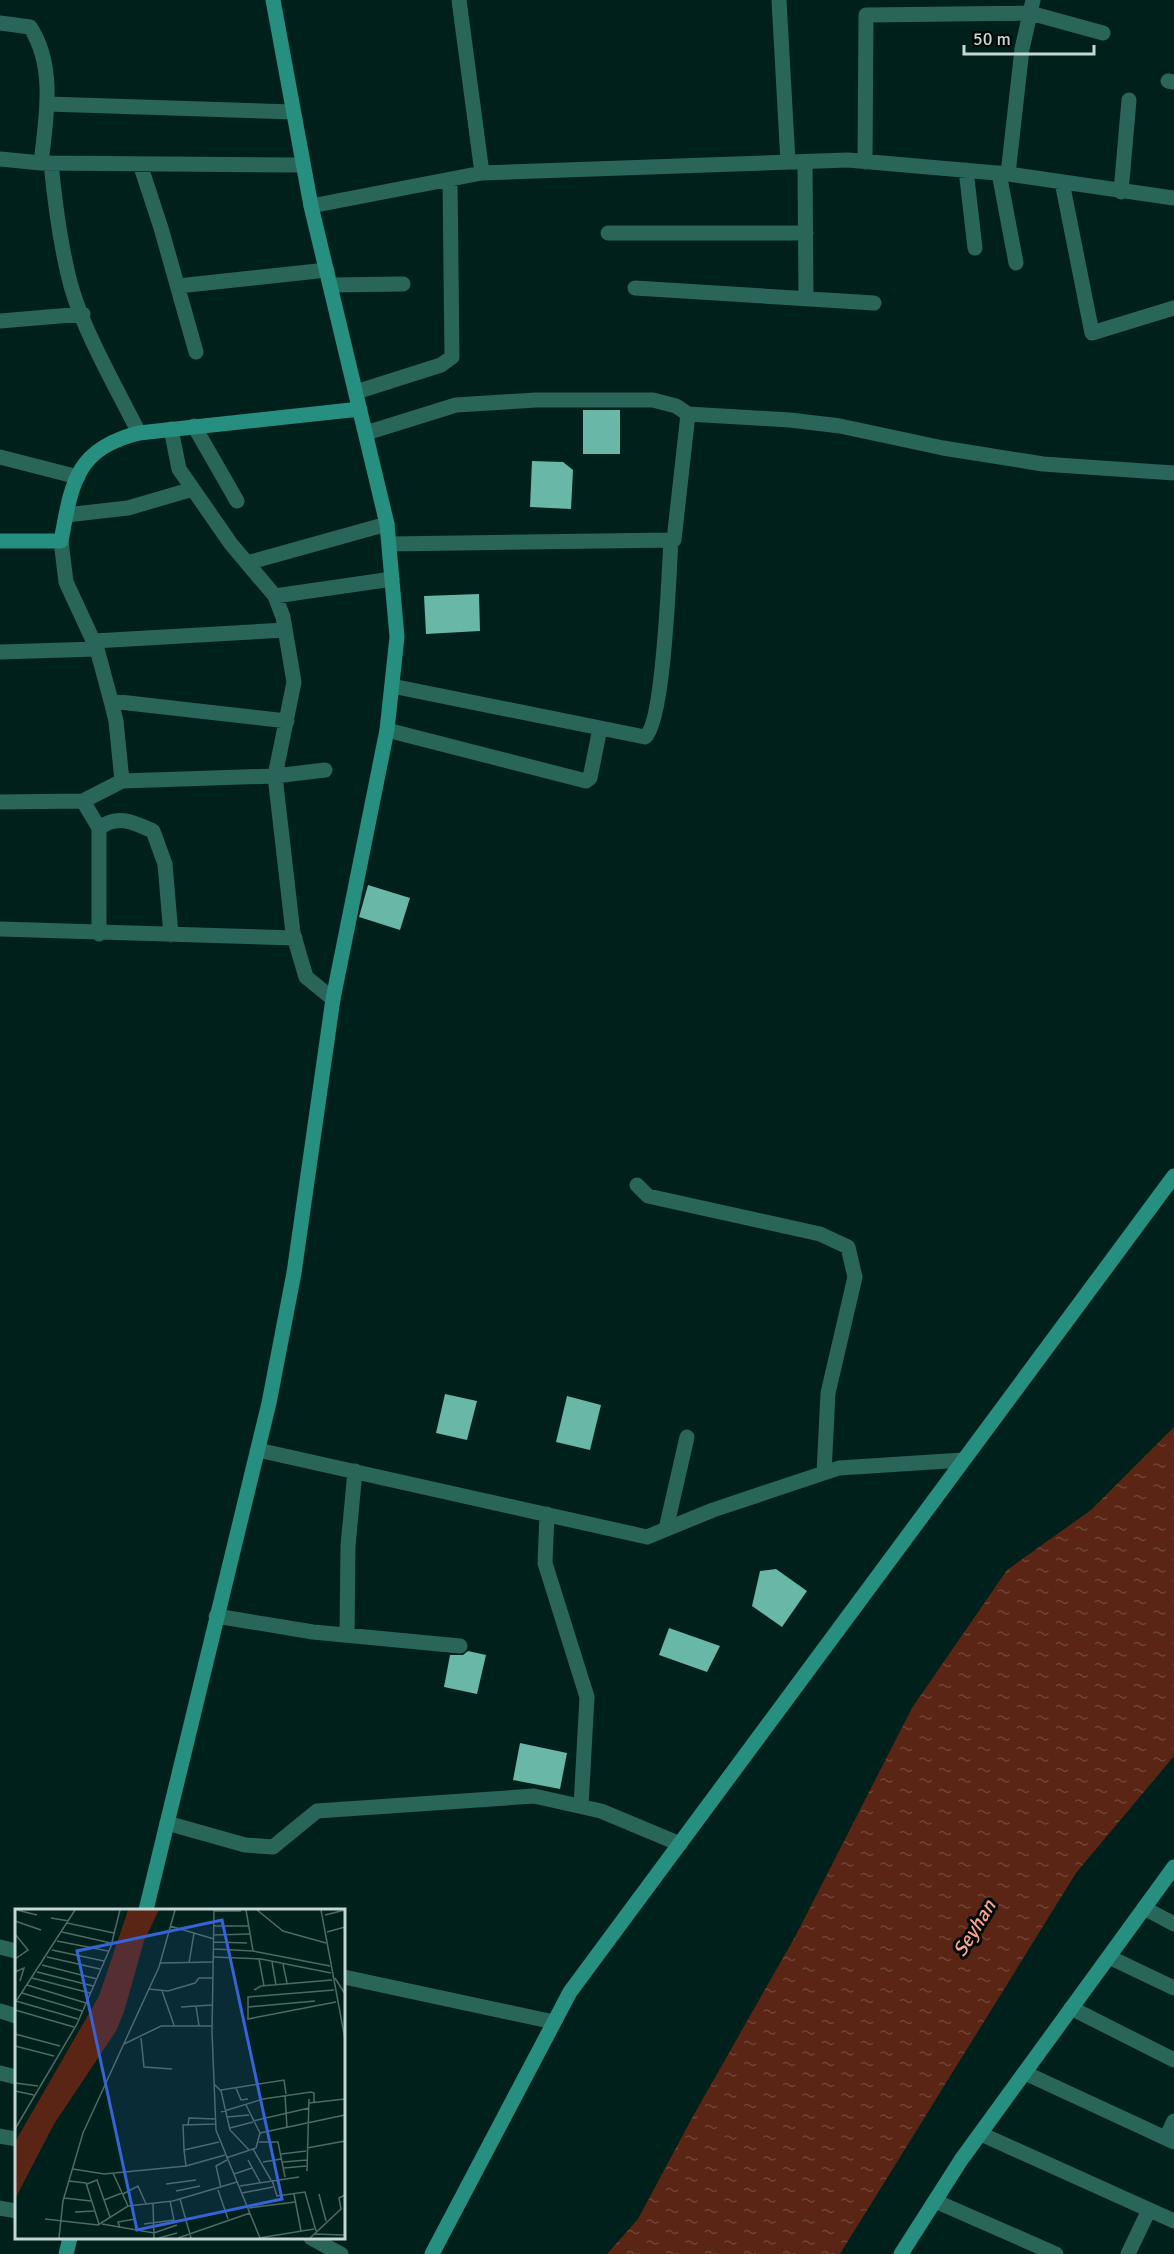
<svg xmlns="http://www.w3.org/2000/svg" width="1174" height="2254" font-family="Signika,sans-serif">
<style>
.water{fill:url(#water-ripples)}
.building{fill:#68b7a7}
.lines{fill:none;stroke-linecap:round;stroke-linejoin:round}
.street{stroke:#2a655a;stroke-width:15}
.secondary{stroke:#268f7f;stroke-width:15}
.labels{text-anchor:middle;stroke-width:6;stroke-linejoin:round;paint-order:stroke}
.water-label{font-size:20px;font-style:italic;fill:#fca48a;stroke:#000806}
.inset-road{fill:none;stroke:#4e6a65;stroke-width:1.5}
.view{fill:#3663d7;fill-opacity:0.15;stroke:#3663d7;stroke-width:3}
.inset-edge{fill:none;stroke:#c4d7d3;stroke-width:3}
</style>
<defs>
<pattern id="water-ripples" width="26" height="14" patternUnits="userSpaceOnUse" patternTransform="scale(1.5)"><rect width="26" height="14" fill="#5a2515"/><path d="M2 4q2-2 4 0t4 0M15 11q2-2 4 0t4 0" fill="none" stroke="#704436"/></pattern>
</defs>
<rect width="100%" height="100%" fill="#00211b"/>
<path class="water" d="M1174,1427v329l-98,117 -236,381h-233l31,-35 54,-101 104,-183 116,-227 95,-138 84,-60z"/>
<path class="building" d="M583,410h37v44h-37z
M532,461l31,1 10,8 -2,39 -41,-2z
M479,594l1,37 -54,3 -2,-38z
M368,885l42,13 -10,32 -41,-13z
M445,1394l32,7 -10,39 -31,-7z
M567,1396l34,9 -11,45 -34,-8z
M776,1569l31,22 -25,36 -30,-21 8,-35z
M669,1628l51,18 -13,26 -48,-17z
M468,1651l18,4 -9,39 -33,-7 6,-32h13z
M520,1743l47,10 -7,36 -47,-9z"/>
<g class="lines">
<path class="street" d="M459,0l23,173
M779,0l9,162
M0,23l30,4c26,39 16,92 11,136
M1168,81l6,1
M48,104l245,8
M0,159l41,4 262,2
M805,162l1,135
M865,162l1,-147 164,-2 73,20
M51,163c4,41 9,82 20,123 13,46 46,103 68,147
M140,164l21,64 35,124
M966,170l9,78
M999,173l17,90
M1008,174l14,-125 11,-49
M1062,182l30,151 82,-25
M1121,192l8,-92
M311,206l171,-33 366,-13 160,14 166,24
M608,233h198
M330,285l73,-1
M178,286l149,-16
M635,288l239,15
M0,321l83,-7
M356,392l85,-27 11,-8 -2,-177
M688,414l102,6 50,6 103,22 100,16 131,9
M194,426l43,75
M171,429l8,40 52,75 44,52 8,21 11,65 -19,94 18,157 13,44 27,22
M366,433l90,-28 80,-5h117l23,6 12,8 -14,126 -284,4
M0,457l78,20
M66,515l62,-7 65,-19
M61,541l5,41 31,67 14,52 5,20 6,60
M247,563l140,-39
M275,596l117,-17
M94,641l191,-11
M0,652l97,-3
M392,686l253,51c19,-14 24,-166 26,-197
M111,701l176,20
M387,730l199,51 4,-3 10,-50
M83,801l16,27v106
M0,802l83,-1 39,-20 153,-5 50,-6
M99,828c19,-14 34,-6 54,3l12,33 6,71
M0,929l295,9
M637,1185l11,11 172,38 28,13 7,30 -27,116 -4,80
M258,1450l389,87 66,-27 126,-42 124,-8
M547,1514l-2,49 42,134 -6,109
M666,1529l21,-92
M216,1616l97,16 147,14
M347,1635l1,-89 7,-75
M167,1823l78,22 28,2 44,-36 217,-15 67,15 79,33
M1144,1908l30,16
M0,1947l16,4
M1109,1957l65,31
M344,1977l210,45
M1071,2008l103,52
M0,2011l16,5
M0,2073l16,4
M1025,2073l149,69
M981,2134l193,87
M0,2136l16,3
M1166,2138l8,-17
M935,2201l121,53
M0,2208l16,3
M311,2238l30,16
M1128,2254l21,-44"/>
<path class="secondary" d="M0,541h61c11,-58 14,-92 78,-108l221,-24
M146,1910l123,-507 25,-130 39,-274 54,-269 10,-93 -10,-113 -76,-318 -38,-206
M66,2254l4,-16
M432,2254l138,-262 604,-816
M901,2254l60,-94 213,-293"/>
</g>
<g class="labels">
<g class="water-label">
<text transform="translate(974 1928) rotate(-58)" y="7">Seyhan</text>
</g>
</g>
<g transform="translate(15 1909)">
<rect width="330" height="330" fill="#00211b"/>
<path d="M113,1h31l-15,31 -20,71 -8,19 -62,93 -39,75v-57l84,-146z" fill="#5a2515"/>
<path class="inset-road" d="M2,1l20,5M199,1l-2,122 4,98 44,108M231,1l7,41M242,1l26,21 43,12M306,1l24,129M199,2h27M310,6l20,-5M36,9l18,3M0,12l26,9M52,14l47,10M155,17l44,13M199,17h34M47,23l49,11M312,23l18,-5M0,25l13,16 -13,9M199,26l37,-1M42,32l51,10M199,33l33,1M199,40l39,2 77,15M37,41l52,11M32,48l53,12M199,48l47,2 70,14M244,50l5,27M257,53l4,23M145,54l54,-1M174,54l5,-30M268,55l4,19M27,56l55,14M0,63l9,-4 -4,13M22,63l56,14M17,69l58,15M320,69l10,16M12,76l59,18M134,80l19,2 27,-8 4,-5h13M239,81l7,-4 71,-6M319,81l-86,7v22l88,-17M147,82l12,34M7,84l60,18M1,92l62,18M0,94l60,-93M181,97l3,20M166,98l31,-2M233,98l67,-6M0,101l59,17M0,125l45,12M126,129l3,29 28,2M109,135l37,-18h51M0,137l39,10M0,174l23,3M199,175l7,7 9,39 19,20M221,179l5,12 7,-1M206,181l63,-10 2,14M0,182l19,4M270,187l2,31M294,194l36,-4M231,196l14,28M206,203l42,-13 48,-7 3,1v9M212,208l22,-2M238,212l56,-13M173,216l1,-7 26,1M215,219l23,-6M0,220l62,-105 34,-78 9,-36M204,233l-35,8 2,16 39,-11M244,233h19l7,35M292,239l38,-7M238,240l18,31M169,241l-1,-25 32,-1M266,245l25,-3M211,249l30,-10 4,-15 85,-18M233,251l12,22M248,253l18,-3M268,253l24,-2M269,259l22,-2M58,260l31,5 82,-8M292,262l2,-72M98,264l15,33M219,265l18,-6M257,271l5,16 28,-4 11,39M54,272l17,2 13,41M72,275l10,-4 13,37M151,275l30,-4M225,277l59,-9M206,279l-5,-22 11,-6M203,281l10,29M161,282l24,-5M227,284l31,-6M108,285l15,-8 8,18M279,285l7,37M304,285l7,27M49,289l27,3M165,290l11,39M89,291l18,-7M138,295l1,34M234,299l46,-6M60,303l19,-1M30,310l53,6 30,-19 45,-5 64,-19M87,315l52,9 23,-8M129,315l30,-4 -4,-19M105,319l-2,-6 17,-3M299,325l31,1M44,329l4,-37 20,-68 76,-166 16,-57M144,329l18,-5M163,329l72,-25M244,329l55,-9M295,329l31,-29 -2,-11 6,-3"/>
<path class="view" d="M207,11l60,279 -145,31 -60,-279z"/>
<rect width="330" height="330" class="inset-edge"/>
</g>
<path d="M964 45v9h130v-9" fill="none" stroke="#c4d7d3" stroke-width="3"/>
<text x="973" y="45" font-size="18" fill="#c4d7d3" stroke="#000806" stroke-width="4.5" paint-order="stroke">50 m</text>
</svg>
